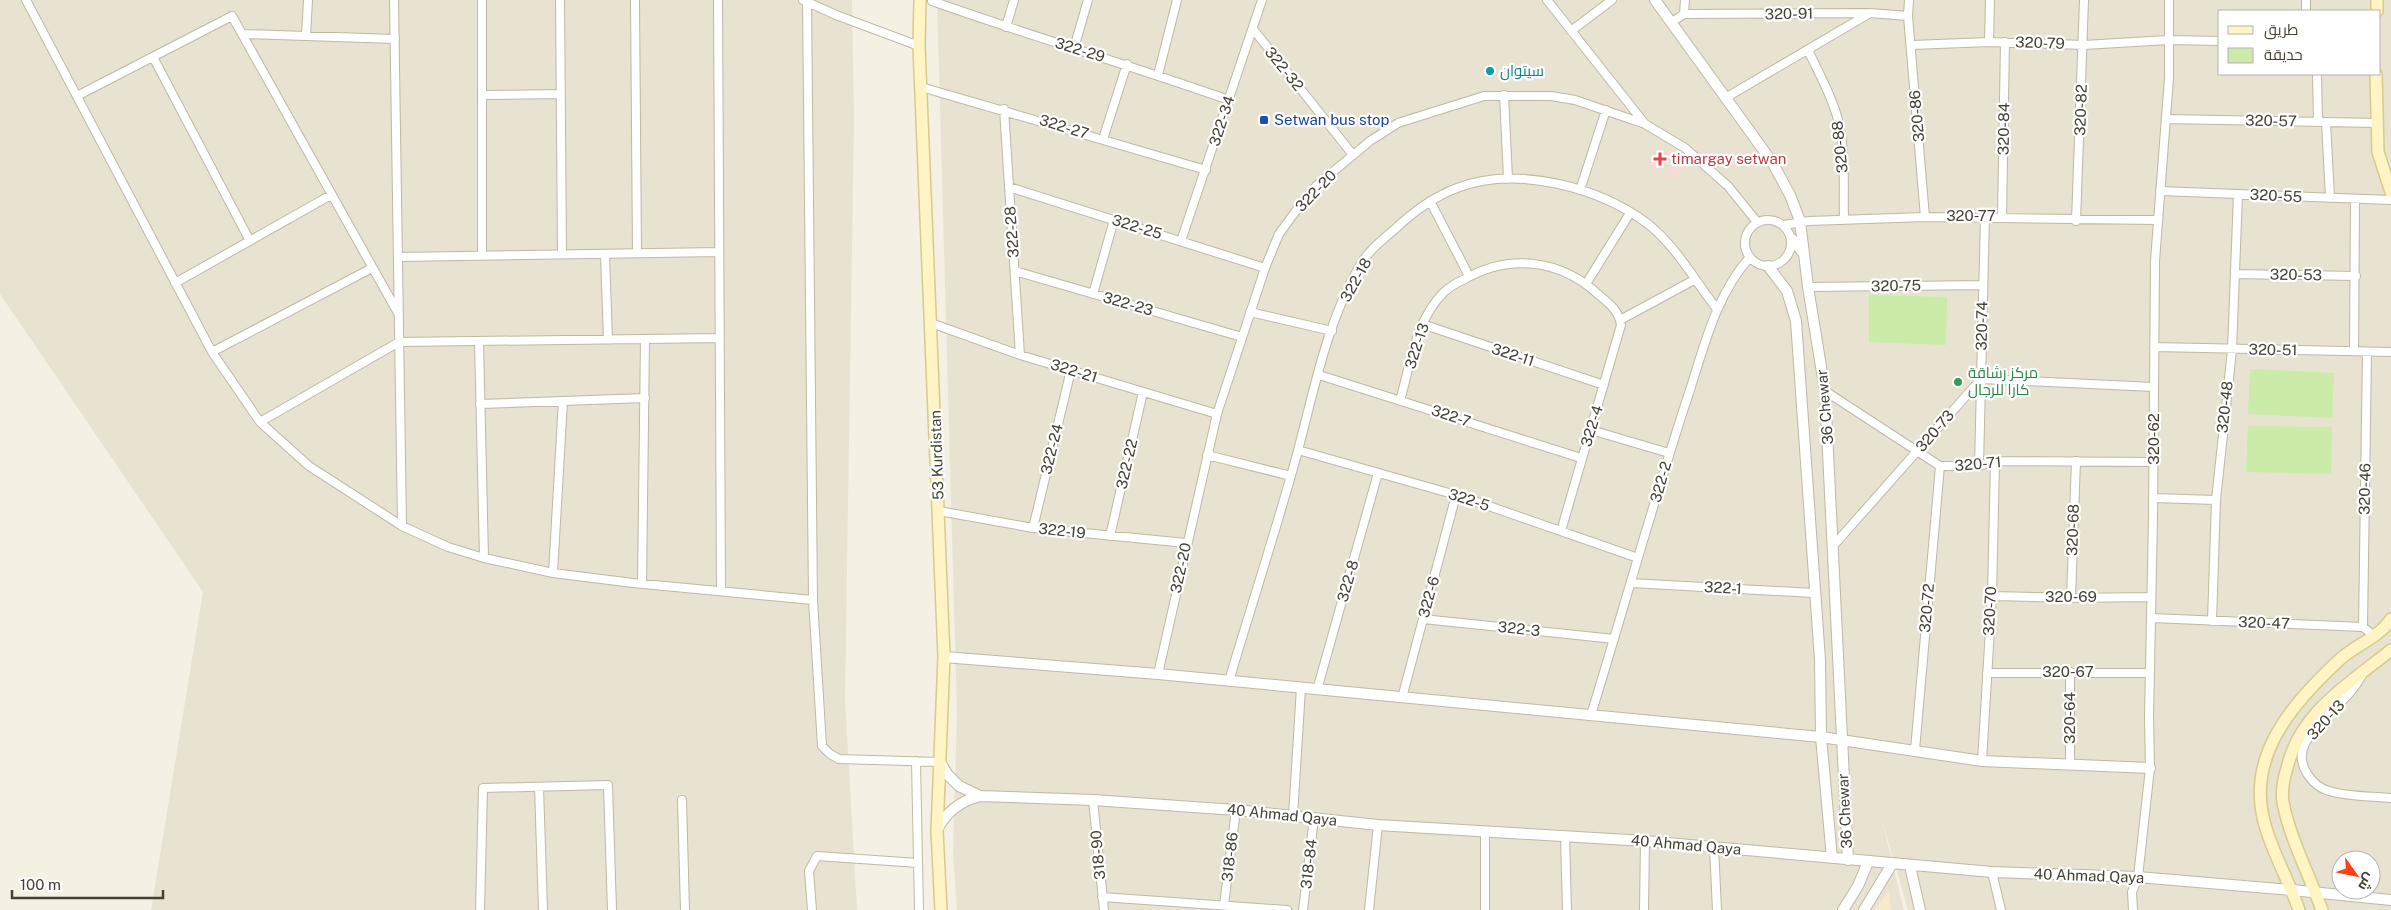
<svg xmlns="http://www.w3.org/2000/svg" width="2391" height="910" font-family="'Public Sans',Cairo,sans-serif">
<style>
.residential{fill:#e8e2d1;fill-rule:evenodd}
.commercial{fill:#f8e8cc}
.medical{fill:#f6dcd6}
.green{fill:#caeca8}
.lines{fill:none;stroke-linecap:round;stroke-linejoin:round}
.minor-casing{stroke:#c0b8a6;stroke-width:10}
.tertiary-casing{stroke:#c0b8a6;stroke-width:12}
.secondary-casing{stroke:#d8c98f;stroke-width:14}
.minor{stroke:#fff;stroke-width:8}
.tertiary{stroke:#fff;stroke-width:10}
.secondary{stroke:#fff4c3;stroke-width:11}
.culture-dot{fill:#0f9aa8;stroke:#fff;stroke-width:2}
.transit-dot{fill:#1a4fb4;stroke:#fff;stroke-width:2}
.health-dot{fill:#e0444e;stroke:#fff;stroke-width:2}
.leisure-dot{fill:#2e9e5b;stroke:#fff;stroke-width:2}
.labels{text-anchor:middle;stroke-width:4.5;stroke-linejoin:round;paint-order:stroke}
.street-label{font-size:15px;fill:#464033;stroke:#fff}
.culture-label{font-size:15px;fill:#0d838f;stroke:#fff;text-anchor:start}
.transit-label{font-size:15px;fill:#164399;stroke:#fff;text-anchor:start}
.health-label{font-size:15px;fill:#be3a42;stroke:#fff;text-anchor:start}
.leisure-label{font-size:15px;fill:#27864d;stroke:#fff;text-anchor:start}
</style>
<rect width="100%" height="100%" fill="#f4f0e4"/>
<path class="residential" d="M0,0h852l2,119 -9,580 12,211h-706l52,-318 -203,-298z
M937,0h1454v910h-483l-27,-94 23,94h-947l-4,-57 4,-140zM2220,11h160v63h-160zM2341,860h30v30h-30z"/>
<path class="commercial" d="M1889,890l2,20h-17z"/>
<path class="medical" d="M1661,147l10,8 -13,16 -10,-8z
M1678,160l7,6 -11,14 -7,-6z"/>
<path class="green" d="M1869,295l78,2 -1,48 -77,-3z
M2250,369l84,4 -2,45 -84,-4z
M2248,426l84,1 -1,47 -85,-2z"/>
<g class="lines">
<defs>
<path id="minor" d="M26,0l186,352 48,70 49,44 93,60 46,21 36,11 69,15 80,10 180,17
M394,0l8,526
M560,0l2,254
M635,0l2,253
M718,0l3,591
M803,0l33,15 83,31
M807,0l6,600 9,146 8,8 9,5 101,3
M1547,0l98,124
M1909,0l-1,16 17,201
M932,1c98,35 198,64 297,99
M2306,11v-11
M1684,14l1,-14
M1672,22l12,-8 186,-1 38,3
M1006,27l8,-27
M1253,29l100,126
M1571,31l41,-31
M243,34l152,5
M306,36l2,-36
M1989,42l1,-42
M1912,45l77,-3 95,3 84,-5 52,1
M1074,48l14,-48
M1808,50c11,24 25,48 31,74 7,31 4,65 5,96
M153,57l97,184
M2317,74l1,48
M1158,75l19,-75
M921,87l285,83
M482,95l79,-1
M1504,95l4,84
M77,96l155,-80 166,297
M1727,97l143,-84
M1004,109l16,246
M2166,119l211,4
M2326,122l4,76
M1103,139l24,-75
M1009,187l256,81
M1580,190l26,-80
M2160,191l231,9
M1430,201l39,75
M2002,216l3,-174
M1745 243a23 23 0 1 1 46 0a23 23 0 1 1-46 0Z
M2076,221l8,-221
M1784,225l25,-4 116,-4 233,3
M1181,241l81,-241
M605,254l3,86
M482,255v-255
M398,257l321,-5
M1015,271l227,66
M2235,274l121,2
M175,283l156,-88
M1586,284l44,-71
M1808,287l175,-2
M1093,294l21,-74
M1250,312l82,19
M1620,320l74,-40
M931,323l89,32 197,59
M1422,324l182,61
M479,341l5,217
M2154,347l237,5
M2354,351l1,-152
M212,352l160,-84
M1319,375l262,83
M1825,391l115,75h39l16,-5 159,1
M1399,399l2,-2c10,-36 15,-77 43,-105 6,-5 12,-9 19,-12 46,-27 97,-21 136,15 11,9 20,16 22,30l-60,206
M480,404l165,-6
M260,422l139,-80 321,-4
M1591,430l78,23
M1298,450l165,47 175,61
M1207,455l84,21
M1979,466l6,-250
M2153,498l63,2
M939,511l94,17 153,15
M1033,528l38,-158
M1110,536l33,-144
M1834,545l147,-166 173,8
M553,573l10,-172
M1631,583l183,10
M642,584l3,-245
M1992,596l79,2 80,-1
M2071,598l5,-137
M2151,618l212,9 10,8
M1423,619l191,20
M2212,621l4,-121 16,-150 6,-156
M2363,627l4,-275
M1987,673h163
M1158,674l59,-260 48,-146 14,-34 19,-26 19,-23 53,-44 28,-18 86,-27h67l24,4 70,24 40,24 43,38 29,36
M2362,675c-10,20 -28,32 -43,49 -5,7 -12,14 -15,22 -8,19 8,40 25,45 20,6 42,5 62,7
M1229,681c22,-74 46,-148 67,-223 17,-63 30,-134 63,-191 8,-15 23,-27 36,-38 18,-17 38,-32 62,-41 59,-23 142,-1 191,36 28,22 47,57 69,85
M1317,690l61,-217
M1402,698l54,-203
M1591,715c32,-104 61,-209 95,-313 17,-50 28,-105 64,-145
M1915,750l25,-284
M916,761l3,149
M1982,761l10,-165 3,-135
M2070,764v-92
M539,787l4,123
M682,800l3,110
M1093,800l11,110
M1293,816l8,-128
M1485,832v78
M1565,836l2,74
M1714,847l3,63
M1992,872l9,38
M1102,897l185,13
M1224,905l12,-95
M480,910l3,-122 125,-3 4,125
M812,910l-3,-39 8,-15 101,7
M1303,910l11,-92
M1369,910l9,-85
M1644,910l1,-69
M2133,910l-1,-18 6,-15 12,-109 -1,-51 4,-199 2,-257 14,-183v-78"/>
<path id="tertiary" d="M1655,0l117,162 18,33 10,26 8,66 17,104 23,469
M1792,239l12,15
M1768,266l19,25 9,30 24,339 1,77 11,121
M944,657l214,17 663,63 161,24 168,7
M940,762l8,13 11,11 21,10 113,4 143,10 142,15 267,16 347,31 146,5 154,13 99,10
M937,830c9,-18 23,-29 43,-34
M1910,866l10,44
M1843,910l15,-24 10,-24
M1864,910l28,-46"/>
<path id="secondary" d="M920,0l-1,46 25,611 -7,174 4,79
M2377,11v-11
M2376,74l2,78 13,40
M2299,910c-10,-29 -26,-56 -34,-85 -20,-69 27,-120 73,-164 15,-15 41,-23 53,-42
M2322,910c-12,-33 -33,-74 -39,-108 -2,-11 1,-24 4,-34 13,-56 62,-84 104,-118"/>
</defs>
<use href="#minor" class="minor-casing"/>
<use href="#tertiary" class="tertiary-casing"/>
<use href="#secondary" class="secondary-casing"/>
<use href="#minor" class="minor"/>
<use href="#tertiary" class="tertiary"/>
<use href="#secondary" class="secondary"/>
</g>
<circle class="culture-dot" cx="1490" cy="71" r="5"/>
<rect class="transit-dot" x="1259" y="115" width="10" height="10" rx="2.5"/>
<path class="health-dot" d="M1657.5 151.5h5v5h5v5h-5v5h-5v-5h-5v-5h5z"/>
<circle class="leisure-dot" cx="1958" cy="382" r="5"/>
<g class="labels">
<g class="street-label">
<text transform="translate(1789 14) rotate(-1)" y="5">320-91</text>
<text transform="translate(2040 43) rotate(2)" y="5">320-79</text>
<text transform="translate(1080 50) rotate(17)" y="5">322-29</text>
<text transform="translate(1284 69) rotate(51)" y="5">322-32</text>
<text transform="translate(2081 110) rotate(-88)" y="5">320-82</text>
<text transform="translate(1917 116) rotate(-95)" y="5">320-86</text>
<text transform="translate(1222 121) rotate(-72)" y="5">322-34</text>
<text transform="translate(2271 121) rotate(1)" y="5">320-57</text>
<text transform="translate(1064 127) rotate(17)" y="5">322-27</text>
<text transform="translate(2004 129) rotate(-89)" y="5">320-84</text>
<text transform="translate(1840 147) rotate(-96)" y="5">320-88</text>
<text transform="translate(1316 191) rotate(-46)" y="5">322-20</text>
<text transform="translate(2276 196) rotate(3)" y="5">320-55</text>
<text x="1971" y="221">320-77</text>
<text transform="translate(1137 227) rotate(17)" y="5">322-25</text>
<text transform="translate(1012 232) rotate(-94)" y="5">322-28</text>
<text transform="translate(2296 275) rotate(1)" y="5">320-53</text>
<text transform="translate(1356 280) rotate(-61)" y="5">322-18</text>
<text transform="translate(1896 286) rotate(-1)" y="5">320-75</text>
<text transform="translate(1128 304) rotate(16)" y="5">322-23</text>
<text transform="translate(1982 326) rotate(-89)" y="5">320-74</text>
<text transform="translate(1417 346) rotate(-72)" y="5">322-13</text>
<text transform="translate(2273 350) rotate(1)" y="5">320-51</text>
<text transform="translate(1513 355) rotate(18)" y="5">322-11</text>
<text transform="translate(1074 371) rotate(17)" y="5">322-21</text>
<text transform="translate(1825 407) rotate(-95)" y="5">36 Chewar</text>
<text transform="translate(2225 407) rotate(-84)" y="5">320-48</text>
<text transform="translate(1451 416) rotate(18)" y="5">322-7</text>
<text transform="translate(1592 426) rotate(-73)" y="5">322-4</text>
<text transform="translate(1935 431) rotate(-49)" y="5">320-73</text>
<text transform="translate(2154 439) rotate(-90)" y="5">320-62</text>
<text transform="translate(1052 449) rotate(-76)" y="5">322-24</text>
<text transform="translate(937 455) rotate(-92)" y="5">53 Kurdistan</text>
<text transform="translate(1127 464) rotate(-77)" y="5">322-22</text>
<text transform="translate(1978 464) rotate(-5)" y="5">320-71</text>
<text transform="translate(1661 482) rotate(-74)" y="5">322-2</text>
<text transform="translate(2365 489) rotate(-89)" y="5">320-46</text>
<text transform="translate(1469 500) rotate(18)" y="5">322-5</text>
<text transform="translate(2073 530) rotate(-88)" y="5">320-68</text>
<text transform="translate(1062 531) rotate(6)" y="5">322-19</text>
<text transform="translate(1181 568) rotate(-78)" y="5">322-20</text>
<text transform="translate(1348 581) rotate(-74)" y="5">322-8</text>
<text transform="translate(1723 588) rotate(3)" y="5">322-1</text>
<text transform="translate(1429 597) rotate(-75)" y="5">322-6</text>
<text x="2071" y="602">320-69</text>
<text transform="translate(1927 608) rotate(-85)" y="5">320-72</text>
<text transform="translate(1990 611) rotate(-87)" y="5">320-70</text>
<text transform="translate(2264 623) rotate(2)" y="5">320-47</text>
<text transform="translate(1519 629) rotate(6)" y="5">322-3</text>
<text x="2068" y="677">320-67</text>
<text transform="translate(2070 718) rotate(-90)" y="5">320-64</text>
<text transform="translate(2326 720) rotate(-48)" y="5">320-13</text>
<text transform="translate(1845 811) rotate(-93)" y="5">36 Chewar</text>
<text transform="translate(1282 815) rotate(6)" y="5">40 Ahmad Qaya</text>
<text transform="translate(1686 845) rotate(5)" y="5">40 Ahmad Qaya</text>
<text transform="translate(1098 855) rotate(-95)" y="5">318-90</text>
<text transform="translate(1230 857) rotate(-83)" y="5">318-86</text>
<text transform="translate(1309 864) rotate(-83)" y="5">318-84</text>
<text transform="translate(2089 876) rotate(2)" y="5">40 Ahmad Qaya</text>
</g>
<g class="culture-label">
<text x="1500" y="76">سيتوان</text>
</g>
<g class="transit-label">
<text x="1274" y="125">Setwan bus stop</text>
</g>
<g class="health-label">
<text x="1671" y="164">timargay setwan</text>
</g>
<g class="leisure-label">
<text x="1968" y="378">مركز رشاقة<tspan x="1968" dy="17">كارا للرجال</tspan></text>
</g>
</g>
<rect x="2218" y="10" width="162" height="65" fill="#ffffff" stroke="#b5b3ad"/>
<rect x="2228" y="26" width="25" height="8" fill="#fff4c3" stroke="#b5b3ad"/>
<text x="2264" y="35" font-size="15" fill="#464033">طريق</text>
<rect x="2228" y="48" width="25" height="15" fill="#caeca8" stroke="#b5b3ad"/>
<text x="2264" y="60" font-size="15" fill="#464033">حديقة</text>
<g transform="translate(2356 875) rotate(123)"><circle r="24" fill="#ffffff" stroke="#b5b3ad"/>
<path d="M0-4L9 19L0 12L-9 19Z" fill="#ff4010"/>
<text y="-8" font-size="14" font-weight="bold" text-anchor="middle" fill="#464033">ش</text>
</g>
<path d="M12 890v8h151v-8" fill="none" stroke="#464033" stroke-width="2.5"/>
<text x="20" y="890" font-size="15" fill="#464033" stroke="#ffffff" stroke-width="4" paint-order="stroke">100 m</text>
</svg>
